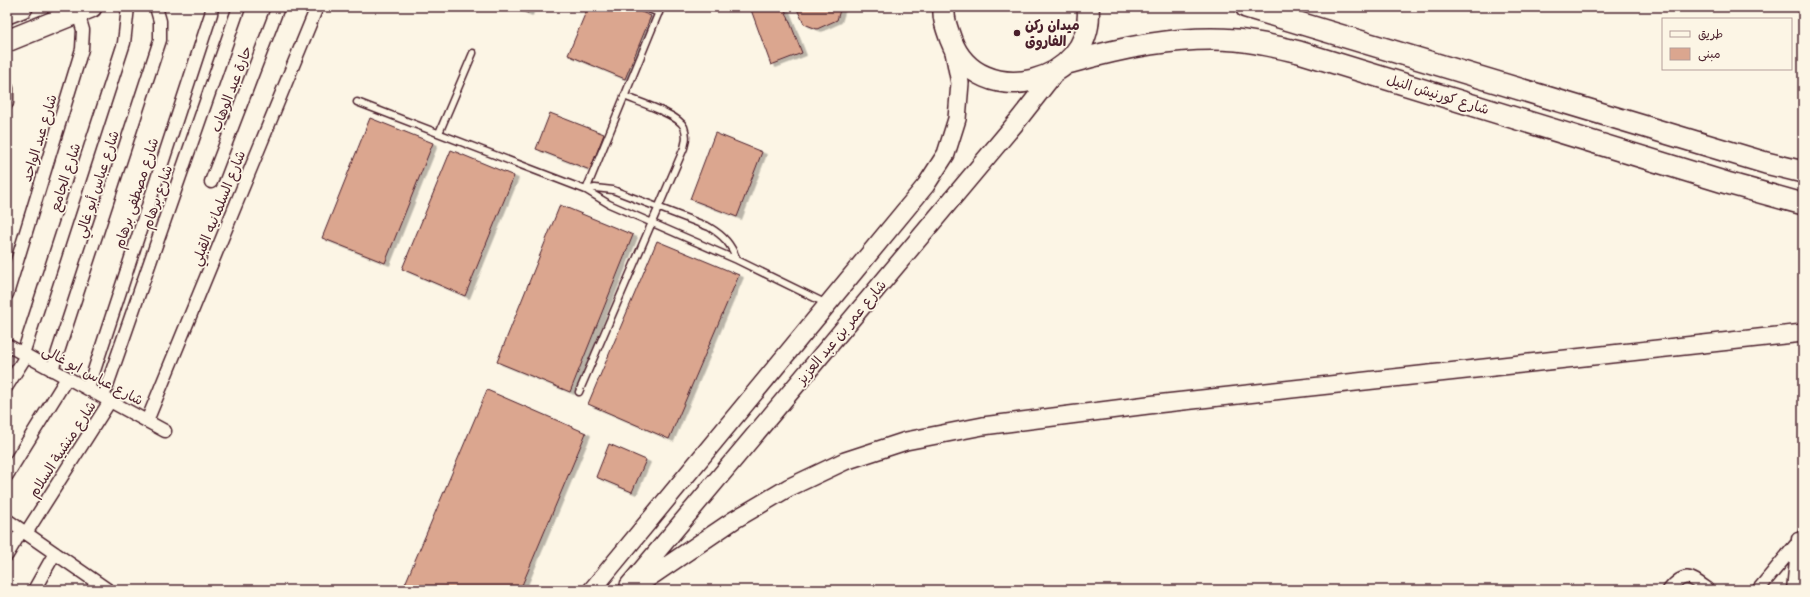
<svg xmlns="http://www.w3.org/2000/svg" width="1810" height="597" font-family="'Balsamiq Sans','Playpen Sans Arabic',sans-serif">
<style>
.building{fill:#dba68f;stroke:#4a1f2b;filter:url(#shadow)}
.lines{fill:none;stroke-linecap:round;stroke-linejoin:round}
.lane-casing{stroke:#4a1f2b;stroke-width:9}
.street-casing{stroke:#4a1f2b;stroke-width:15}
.secondary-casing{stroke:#4a1f2b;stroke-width:20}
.highway-casing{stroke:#4a1f2b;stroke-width:24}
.lane{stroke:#fcf5e5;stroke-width:6}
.street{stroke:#fcf5e5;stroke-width:12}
.secondary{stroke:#fcf5e5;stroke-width:17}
.highway{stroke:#fcf5e5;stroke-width:21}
.poi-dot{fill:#4a1f2b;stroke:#fcf5e5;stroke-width:1.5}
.labels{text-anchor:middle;stroke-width:3.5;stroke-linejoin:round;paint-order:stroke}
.poi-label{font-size:14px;font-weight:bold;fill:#4a1f2b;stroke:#fcf5e5;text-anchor:start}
.street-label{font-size:14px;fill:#4a1f2b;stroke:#fcf5e5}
</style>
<defs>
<filter id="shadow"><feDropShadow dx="4.5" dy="2.5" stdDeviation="0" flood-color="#0004"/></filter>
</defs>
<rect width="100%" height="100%" fill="#fcf5e5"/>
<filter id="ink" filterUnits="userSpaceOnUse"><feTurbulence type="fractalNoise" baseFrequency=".025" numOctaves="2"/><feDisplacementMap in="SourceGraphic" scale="8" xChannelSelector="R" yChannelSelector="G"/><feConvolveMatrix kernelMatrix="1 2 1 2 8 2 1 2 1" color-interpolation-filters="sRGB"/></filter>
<g filter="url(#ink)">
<path class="building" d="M513,7h17l-2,6z
M588,7h41l22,9 -26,63 -57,-24z
M750,7h34l18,46 -31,12z
M796,7h45l-4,13 -20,9 -13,-5z
M550,113l54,21 -14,36 -54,-21z
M370,118l63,25 -48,120 -63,-25z
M715,133l47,19 -25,65 -47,-18z
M451,150l63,26 -49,120 -63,-27z
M560,205l73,30 -63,157 -73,-30z
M657,241l82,34 -70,164 -81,-35z
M487,390l99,43 -66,157h-101l-14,-6z
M609,444l37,16 -14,32 -36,-15z"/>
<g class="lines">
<defs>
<path id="lane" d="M644,7l15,6
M357,102l229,88 23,14 128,56 90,44
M439,133l34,-80
M586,190l75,-183
M586,190l9,-2 18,2 96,37c15,9 22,17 28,33
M579,392l105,-244c2,-8 3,-13 0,-21 -6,-13 -46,-25 -60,-31"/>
<path id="street" d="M7,88v15
M211,182l67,-175
M7,294l75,-245 1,-19 -5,-17
M7,345l158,86
M23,354l101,-311 4,-36
M52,370l108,-330v-19l-4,-14
M7,386l19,-30
M88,389l123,-375 1,-7
M103,397l136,-390
M147,421l170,-414
M7,475l60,-97
M7,520l101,70
M26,533l84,-132
M7,555l15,-25
M34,590l21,-37
M1669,590c16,-20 22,-13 40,0
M1758,590l45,-54
M1793,590l5,-51"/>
<path id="secondary" d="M629,585l390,-466 36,-46
M592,590l334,-405 20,-31 11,-35 3,-36 -7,-36
M631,590l103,-70 54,-32 57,-27 61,-20 77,-15 173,-22 647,-71"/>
<path id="highway" d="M944,7c-1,12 3,22 7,33 27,73 145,45 137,-33
M1246,7l520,156 37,9
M7,13l15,-6
M7,41l84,-34
M1068,63c53,-15 112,-28 168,-23 21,2 42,7 63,12l428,131 76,21"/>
</defs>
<use href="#lane" class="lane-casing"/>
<use href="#street" class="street-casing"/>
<use href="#secondary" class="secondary-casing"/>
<use href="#highway" class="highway-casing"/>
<use href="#lane" class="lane"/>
<use href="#street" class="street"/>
<use href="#secondary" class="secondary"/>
<use href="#highway" class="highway"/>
</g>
</g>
<circle class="poi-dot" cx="1017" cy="33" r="4"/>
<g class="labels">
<g class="poi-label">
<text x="1025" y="30">ميدان ركن<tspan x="1025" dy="16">الفاروق</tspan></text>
</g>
<g class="street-label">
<text transform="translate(231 89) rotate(-69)" y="5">حارة عبد الوهاب</text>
<text transform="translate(1438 94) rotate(17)" y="5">شارع كورنيش النيل</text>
<text transform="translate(39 138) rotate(-73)" y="5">شارع عبد الواحد</text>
<text transform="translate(65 177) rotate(-72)" y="5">شارع الجامع</text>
<text transform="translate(97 184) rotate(-72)" y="5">شارع عباس أبو غالي</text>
<text transform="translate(136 193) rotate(-72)" y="5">شارع مصطفى برهام</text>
<text transform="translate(157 197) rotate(-71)" y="5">شارع برهام</text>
<text transform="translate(218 208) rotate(-68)" y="5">شارع السلمانيه القبلي</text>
<text transform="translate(841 332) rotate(-50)" y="5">شارع عمر بن عبد العزيز</text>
<text transform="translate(93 375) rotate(28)" y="5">شارع عباس ابو غالى</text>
<text transform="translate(62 449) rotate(-57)" y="5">شارع منشية السلام</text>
</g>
</g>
<rect width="1810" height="597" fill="none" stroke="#fcf5e5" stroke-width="24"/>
<rect x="12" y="12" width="1786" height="573" fill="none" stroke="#4a1f2b" stroke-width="1.5" filter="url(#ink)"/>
<rect x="1662" y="18" width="130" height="52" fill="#fcf5e5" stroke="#b59f9b"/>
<rect x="1670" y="31" width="20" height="6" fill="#fcf5e5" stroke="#b59f9b"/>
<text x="1698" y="38" font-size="12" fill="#4a1f2b">طريق</text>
<rect x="1670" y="48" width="20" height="12" fill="#dba68f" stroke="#b59f9b"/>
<text x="1698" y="58" font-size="12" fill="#4a1f2b">مبنى</text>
</svg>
